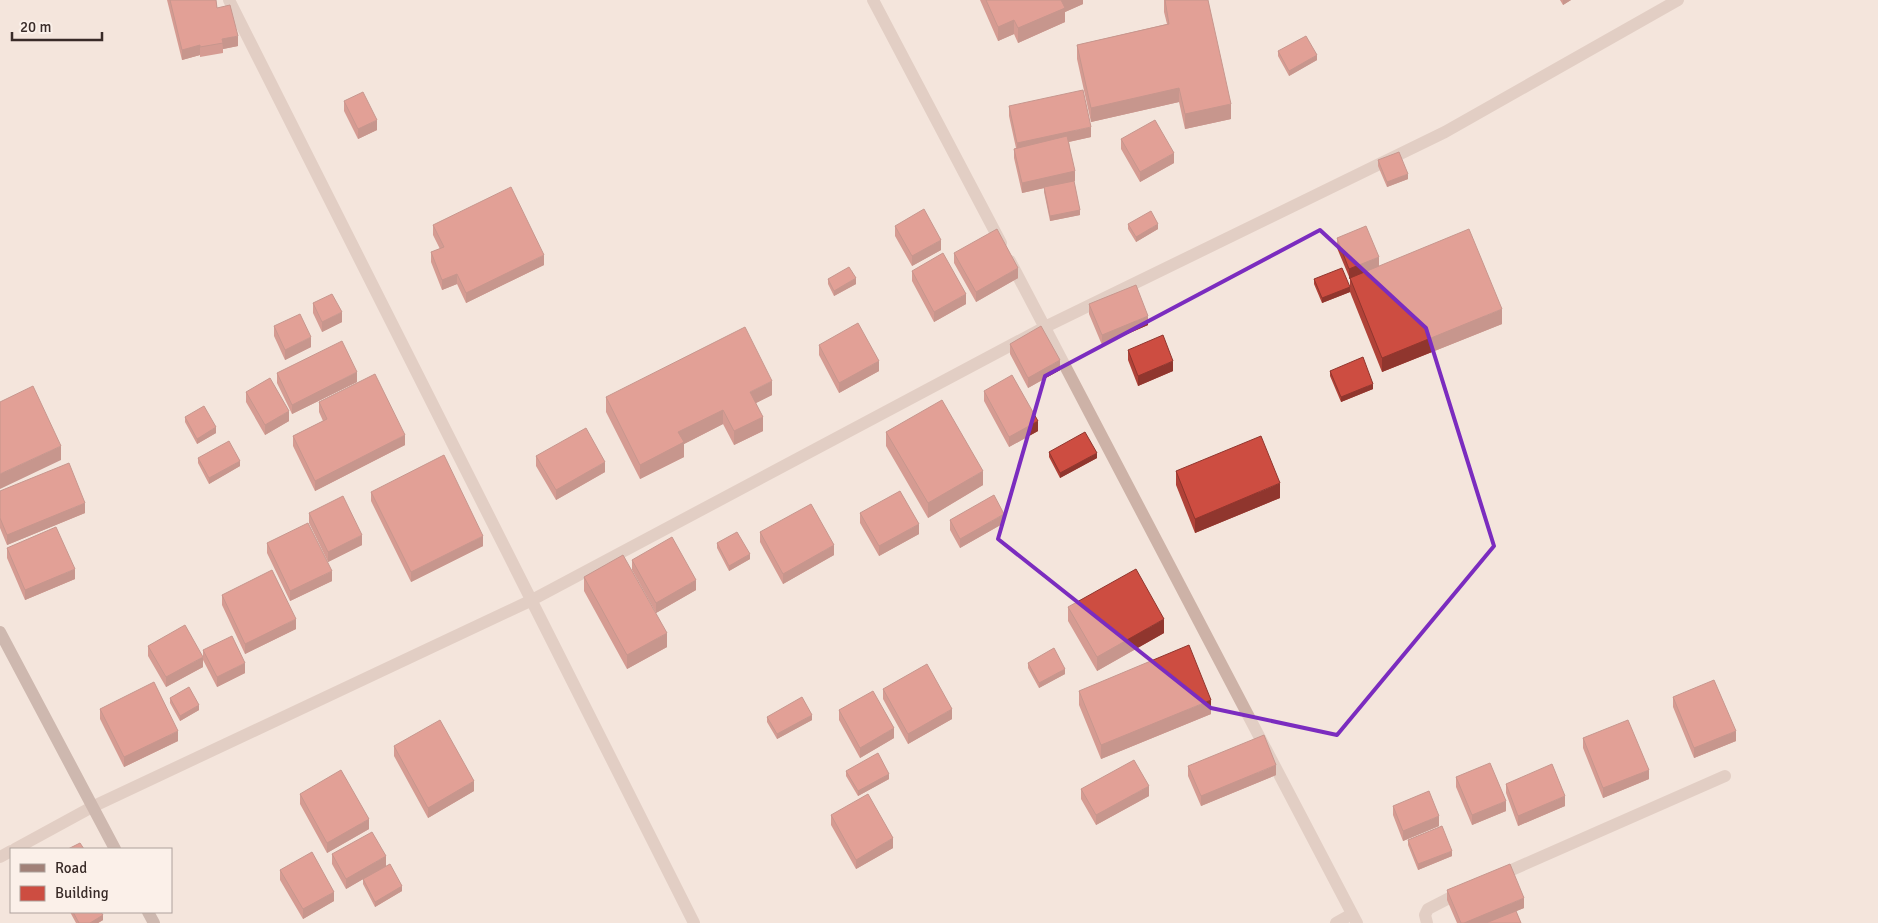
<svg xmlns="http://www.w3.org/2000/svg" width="1878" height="923" font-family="Signika,sans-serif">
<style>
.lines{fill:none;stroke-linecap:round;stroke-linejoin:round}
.minor{stroke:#cdb2a7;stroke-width:12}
.secondary{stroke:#a18178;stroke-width:12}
.wall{fill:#b04238}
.shaded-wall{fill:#90362e}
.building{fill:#cd4d41;stroke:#90362e}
.marked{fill:none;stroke:#7b2cbf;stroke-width:4;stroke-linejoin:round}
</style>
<rect width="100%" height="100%" fill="#f4e5dc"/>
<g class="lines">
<path class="minor" d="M229,0l465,923
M873,0l128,243
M1010,261l347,662
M15,849l77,-42 438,-206 515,-274 400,-195 233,-132
M0,857l11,-6
M1498,876l227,-100
M1336,923l16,-9
M1427,923l-2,-8 3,-6 33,-17"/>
<path class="secondary" d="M0,632l115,217
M148,912l6,11"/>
</g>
<path class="wall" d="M167,0h49l1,8 21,38 -15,3v4l-23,4v-2l-18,5z
M980,0h103v4l-18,8v10l-47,21 -4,-9 -16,7z
M1164,0h44l23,119 -46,10 -6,-27 -88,20 -14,-63v-14l90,-21 -3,-12z
M1560,0h11l-8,5z
M1278,51l39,9 -28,16 -11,-20z
M344,101l33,29 -19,9 -14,-28z
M1009,106l82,31 -22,5 6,39h-1l6,34 -30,6 -6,-29v-4l-22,5 -8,-35v-9l2,-1 -7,-32z
M1121,139l53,24 -34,19 -19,-33z
M1378,160l30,19 -21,8 -9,-21z
M1128,224l30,5 -22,13 -8,-13z
M433,225l111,40 -78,38 -9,-19 -15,6 -11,-28v-10l9,-3 -7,-14z
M895,226l46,24 -29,16 -17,-30z
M1337,238l42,28 123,58 -120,48 -32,-80 -28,11 -8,-19v-5l36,8v-8l-13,-31z
M954,253l64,25 -42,24 -22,-39z
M912,271l54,33 -32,18 -22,-41z
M828,279l28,5 -22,12 -6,-12z
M313,303l29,19 -20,10 -9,-19z
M1089,304l59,21 -46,20 -13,-31z
M274,326l37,21 -26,13 -11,-24z
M1010,344l50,26 -32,18 -18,-34z
M819,345l60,26 -40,22 -20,-38z
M1128,350l45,21 -35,15 -10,-26z
M1330,371l43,18 -32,13 -11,-26z
M277,373l80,9 -65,32 -15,-31z
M984,391l54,40 -29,16 -25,-46z
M246,392l43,29 -24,14 -19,-33z
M772,395l-16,8 7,28 -29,14 -11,-21 -39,20v13l-44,22 -34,-67v-15z
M319,402l86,43 -90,46 -22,-45v-10l30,-15 -4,-9z
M185,417l31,16 -19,11 -12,-22z
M886,432l97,53 -55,33 -42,-72z
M1049,452l48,6 -37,20 -11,-21z
M536,456l69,16 -49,28 -20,-34z
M198,458l42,8 -31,18 -11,-21z
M1176,471l104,27 -85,35 -19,-48z
M0,491l85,22 -78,32 -7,-17z
M371,492l112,54 -72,36 -40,-81z
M309,513l53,32 -34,17 -19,-39z
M860,513l59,21 -40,22 -19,-33z
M950,520l54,3 -44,25 -10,-18z
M760,532l74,23 -51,29 -23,-42z
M267,543l65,38 -42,20 -23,-48z
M717,543l33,16 -21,12 -12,-23z
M7,548l68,31 -50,21 -18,-42z
M632,560l64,30 -40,23 -24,-43z
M584,577l83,70 -40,22 -43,-78z
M222,595l74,34 -51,25 -23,-49z
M1068,607l96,26 -67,38 -29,-50z
M148,646l55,21 -37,20 -18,-31z
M203,650l42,23 -28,14 -14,-27z
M1028,663l37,11 -26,14 -11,-20z
M883,689l69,30 -44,25 -25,-45z
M1079,691l132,23 -110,45 -22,-54z
M1673,697l63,44 -42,17 -21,-51z
M170,698l29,12 -19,11 -10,-18z
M100,709l78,32 -54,26 -24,-48z
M839,710l55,28 -34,20 -21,-38z
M767,717l45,3 -35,19 -10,-17z
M1583,738l66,41 -46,19 -20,-50z
M394,746l80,45 -46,27 -34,-62z
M1188,766l88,9 -75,31 -13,-30z
M846,771l43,8 -31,17 -12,-20z
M1456,777l50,34 -34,14 -16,-38z
M1506,784l59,22 -47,20 -12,-33z
M1081,789l68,7 -53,29 -15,-26z
M300,794l69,35 -42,24 -27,-49z
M1393,806l46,20 -36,15 -10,-26z
M831,815l62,33 -37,21 -25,-44z
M1408,840l44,16 -34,14 -10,-25z
M332,854l54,12 16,25 -27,16 -12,-23v-5l-17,10 -14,-25z
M280,870l54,31 -31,18 -23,-39z
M1447,890l77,18 -8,3 5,12h-64l-10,-23z
M70,912h31l2,8 -5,3h-22z"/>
<path class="shaded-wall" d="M1061,0h22v4l-18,8v10l-47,21v-15z
M1563,0h8l-8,5z
M1014,20v14l-16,7v-14z
M238,36v10l-15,3 -1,-10z
M200,45v10l-18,5v-10z
M1317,55v5l-28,16v-5z
M1179,88v14l-88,20v-14z
M1231,104v15l-46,10v-15z
M377,120v10l-19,9v-10z
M1091,127v10l-74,16v-10z
M1174,153v10l-34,19v-10z
M1075,171v10l-53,12v-10z
M1408,174v5l-21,8v-5z
M1080,210v5l-30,6v-5z
M1158,224v5l-22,13v-5z
M941,240v10l-29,16v-10z
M544,255v10l-78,38v-10z
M1379,257v10l-30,12v-10z
M1018,268v10l-42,24v-10z
M457,274v10l-15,6v-10z
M856,278v6l-22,12v-5z
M1350,287v5l-28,11v-5z
M966,294v10l-32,18v-10z
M1502,309v15l-120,48v-14z
M342,312v10l-20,10v-10z
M1148,316v9l-46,20v-10z
M311,337v10l-26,13v-10z
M1060,360v10l-32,18v-10z
M879,361v10l-40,22v-10z
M1173,361v10l-35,15v-10z
M357,372v10l-65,32v-9z
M772,381v14l-22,11v-14z
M1373,384v5l-32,13v-5z
M723,410v14l-39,20v13l-44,22v-14l38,-33z
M289,411v10l-24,14v-10z
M763,417v14l-29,14v-14z
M1038,421v10l-29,16v-10z
M216,427v6l-19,11v-5z
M405,435v10l-90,46v-10z
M61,446v14l-61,29v-15z
M1097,453v5l-37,20v-5z
M240,461v5l-31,18v-6z
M605,462v10l-49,28v-10z
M983,471v14l-55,33v-15z
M1280,483v15l-85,35v-14z
M85,503v10l-78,32v-10z
M1004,514v9l-44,25v-9z
M919,524v10l-40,22v-10z
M362,535v10l-34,17v-10z
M483,536v10l-72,36v-10z
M834,545v10l-51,29v-10z
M750,554v5l-21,12v-5z
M75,569v10l-50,21v-10z
M332,571v10l-42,20v-10z
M696,580v10l-40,23v-10z
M296,619v10l-51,25v-10z
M1164,619v14l-67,38v-14z
M667,633v14l-40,22v-14z
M203,657v10l-37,20v-10z
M245,663v10l-28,14v-10z
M1065,669v5l-26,14v-5z
M1211,700v14l-110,45v-14z
M199,705v5l-19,11v-5z
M952,709v10l-44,25v-10z
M812,715v5l-35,19v-5z
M894,728v10l-34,20v-10z
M178,731v10l-54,26v-10z
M1736,731v10l-42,17v-10z
M1276,765v10l-75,31v-10z
M1649,770v9l-46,19v-10z
M889,774v5l-31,17v-5z
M474,781v10l-46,27v-10z
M1149,786v10l-53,29v-10z
M1565,796v10l-47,20v-10z
M1506,801v10l-34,14v-10z
M1439,816v10l-36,15v-10z
M369,819v10l-42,24v-10z
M893,838v10l-37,21v-9z
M1452,851v5l-34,14v-6z
M386,856v10l-40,23v-10z
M402,886v5l-27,16v-5z
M334,892v9l-31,18v-10z
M1524,898v10l-36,15h-24z
M103,915v5l-5,3h-8z"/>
<path class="building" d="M170,0h46l1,8 13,-3 8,31 -16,3 1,4 -23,4v-2l-18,5z
M986,0h75l4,8 -47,20 -4,-8 -16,7z
M1165,0h43l23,104 -46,10 -6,-26 -88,20 -14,-63 92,-21z
M1306,36l11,19 -28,16 -11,-20z
M1083,90l8,37 -74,16 -8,-37z
M363,92l14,28 -19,9 -14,-28z
M1155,120l19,33 -34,19 -19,-33z
M1067,136l8,35 -53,12 -8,-34z
M1399,152l9,22 -21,8 -9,-22z
M1074,181l6,29 -30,6 -6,-29z
M511,187l33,68 -78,38 -9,-19 -15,6 -11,-28 13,-5 -11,-22z
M924,209l17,31 -29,16 -17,-30z
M1151,211l7,13 -22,13 -8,-13z
M1366,226l13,31 -30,12 -12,-31z
M997,229l21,39 -42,24 -22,-39z
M1469,229l33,80 -120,49 -32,-80z
M943,253l23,41 -32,18 -22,-41z
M849,267l7,11 -22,13 -6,-12z
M1342,268l8,19 -28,11 -8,-19z
M1136,285l12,31 -46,19 -13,-31z
M332,294l10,18 -20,10 -9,-19z
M300,314l11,23 -26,13 -11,-24z
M858,323l21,38 -40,22 -20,-38z
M1041,326l19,34 -32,18 -18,-34z
M745,327l27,54 -22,11 13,25 -29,14 -11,-21 -45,22 6,10 -44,23 -34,-68z
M1163,335l10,26 -35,15 -10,-26z
M342,341l15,31 -65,33 -15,-32z
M1363,357l10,27 -32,13 -11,-26z
M375,374l30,61 -90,46 -22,-45 34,-17 -8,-17z
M1012,375l26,46 -29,16 -25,-46z
M270,378l19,33 -24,14 -19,-33z
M33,386l28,60 -61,28v-72z
M942,400l41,71 -55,32 -42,-71z
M204,406l12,21 -19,12 -12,-22z
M586,428l19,34 -49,28 -20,-34z
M1085,432l12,21 -37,20 -11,-21z
M1261,436l19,47 -85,36 -19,-48z
M229,441l11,20 -31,17 -11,-20z
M444,455l39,81 -72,36 -40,-80z
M69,463l16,40 -78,32 -7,-17v-27z
M900,491l19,33 -40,22 -19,-33z
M994,495l10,19 -44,25 -10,-19z
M343,496l19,39 -34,17 -19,-39z
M811,504l23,41 -51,29 -23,-42z
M308,523l24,48 -42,20 -23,-48z
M56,527l19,42 -50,21 -18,-42z
M737,532l13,22 -21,12 -12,-23z
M672,537l24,43 -40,23 -24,-43z
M623,555l44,78 -40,22 -43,-78z
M1136,569l28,50 -67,38 -29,-50z
M272,570l24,49 -51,25 -23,-49z
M185,625l18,32 -37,20 -18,-31z
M232,636l13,27 -28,14 -14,-27z
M1189,645l22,55 -110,45 -22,-54z
M1054,648l11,21 -26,14 -11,-20z
M927,664l25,45 -44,25 -25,-45z
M1714,680l22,51 -42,17 -21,-51z
M154,682l24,49 -54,26 -24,-48z
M189,687l10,18 -19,11 -10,-18z
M873,691l21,37 -34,20 -21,-38z
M802,697l10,18 -35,19 -10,-17z
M440,720l34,61 -46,27 -34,-62z
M1628,720l21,50 -46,18 -20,-50z
M1264,735l12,30 -75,31 -13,-30z
M878,753l11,21 -31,17 -12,-20z
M1134,760l15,26 -53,29 -15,-26z
M1490,763l16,38 -34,14 -16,-38z
M1552,764l13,32 -47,20 -12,-32z
M341,770l28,49 -42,24 -27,-49z
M1429,791l10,25 -36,15 -10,-25z
M868,794l25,44 -37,22 -25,-45z
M1442,826l10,25 -34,13 -10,-24z
M372,832l14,24 -40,23 -14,-25z
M80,843l4,6h-16z
M312,852l22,40 -31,17 -23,-39z
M390,864l12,22 -27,16 -12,-23z
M1510,864l14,34 -60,25h-3l-14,-33z
M1516,911l5,12h-35z
M73,912h28l2,3 -13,8h-11z"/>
<path d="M0 0H1878V923H0ZM1320,230l106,98 68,218 -157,189 -126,-27 -213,-169 47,-163z" fill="#f4e5dc" fill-opacity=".55" fill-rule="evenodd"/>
<path class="marked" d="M1320,230l106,98 68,218 -157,189 -126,-27 -213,-169 47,-163z"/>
<rect x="10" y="848" width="162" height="65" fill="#fbf0e9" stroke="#ada19c"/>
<rect x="20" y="864" width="25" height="8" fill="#a18178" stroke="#ada19c"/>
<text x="55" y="873" font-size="15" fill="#392b28">Road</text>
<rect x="20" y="886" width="25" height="15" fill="#cd4d41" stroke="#ada19c"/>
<text x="55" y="898" font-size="15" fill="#392b28">Building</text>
<path d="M12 32v8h90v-8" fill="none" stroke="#392b28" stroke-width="2.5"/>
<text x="20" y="32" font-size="15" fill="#392b28" stroke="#fbf0e9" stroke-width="4" paint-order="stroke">20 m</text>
</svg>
